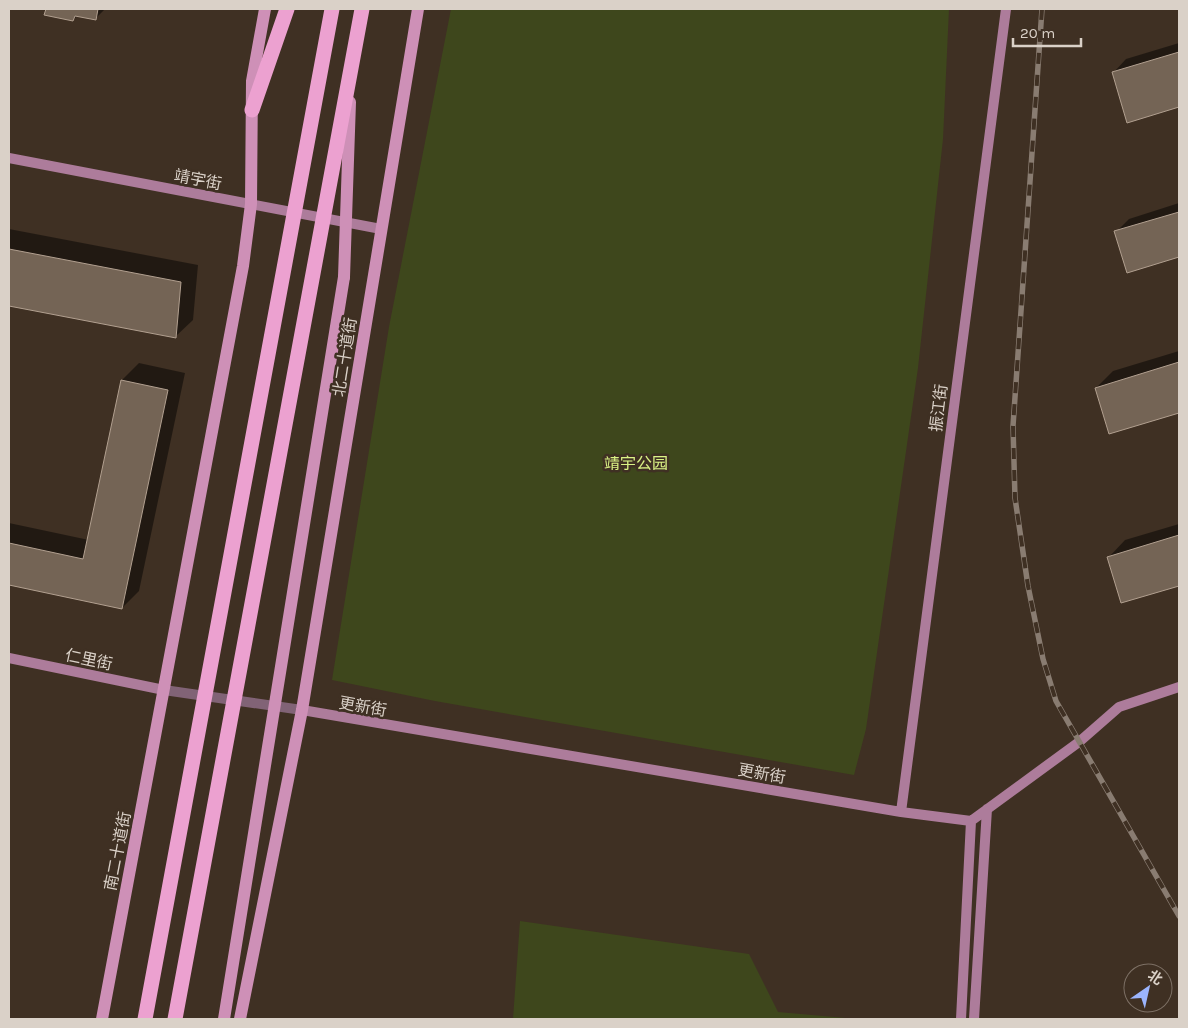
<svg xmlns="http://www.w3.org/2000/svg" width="1188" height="1028" font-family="Karla,'Noto Sans SC',sans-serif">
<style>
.green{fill:#3e471c}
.shadow{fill:#0007}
.building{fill:#746455;stroke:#b2a090}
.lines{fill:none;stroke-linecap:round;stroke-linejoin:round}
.street{stroke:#816376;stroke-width:10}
.secondary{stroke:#ad7c9b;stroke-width:10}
.primary{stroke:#ce90b7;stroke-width:12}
.highway{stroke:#eca1d0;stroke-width:15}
.rail-casing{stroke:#897c71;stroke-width:5.5}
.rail{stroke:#3f3023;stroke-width:4;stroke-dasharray:11;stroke-linecap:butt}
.primary-bridge{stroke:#ce90b7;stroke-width:12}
.highway-bridge{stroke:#eca1d0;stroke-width:15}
.labels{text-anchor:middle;stroke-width:5;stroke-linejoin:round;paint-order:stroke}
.street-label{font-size:16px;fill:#dad1c8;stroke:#3f3023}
.park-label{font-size:16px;fill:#daf285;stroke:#3f3023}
</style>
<rect width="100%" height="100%" fill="#3f3023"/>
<path class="green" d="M451,9h498l-6,130 -25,229 -52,361 -12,46 -419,-74 -103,-21 57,-353z
M520,921l229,33 29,58 79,7h-344z"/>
<path class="shadow" d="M47,9h58l-10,10 -17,-4 -5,5 -27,-6z
M1179,43v63l-51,15 -14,-49 12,-13z
M1179,203v52l-51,16 -12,-39 13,-13z
M9,229l189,36 -5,55 -18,17 -166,-32z
M1179,351v60l-70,21 -13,-44 17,-17z
M139,363l46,10 -46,218 -17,17 -113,-24v-61l80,17 33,-160z
M1179,524v60l-57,18 -14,-44 17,-18z"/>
<path class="building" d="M46,9h52l-2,11 -21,-4 -2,5 -29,-6z
M1179,52v55l-52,16 -15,-51z
M1179,212v45l-52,16 -13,-42z
M9,249l172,33 -5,56 -167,-32z
M1179,362v51l-70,21 -14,-46z
M121,380l47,10 -46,219 -113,-24v-42l74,16z
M1179,535v51l-58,17 -14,-46z"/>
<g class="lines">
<path class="street" d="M164,690l138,20"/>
<path class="secondary" d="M9,158l372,71
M9,658l155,32
M302,710l599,102 70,9 108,-79 40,-35 60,-20
M901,812l105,-803
M961,1019l10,-198
M974,1019l13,-210"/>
<path class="primary" d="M102,1019l141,-753 8,-62 1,-123 13,-72
M224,1019l120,-742
M240,1019l62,-309 116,-701"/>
<path class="highway" d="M252,110l35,-101"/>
<defs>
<path id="rail" d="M1042,9l-29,417 2,72 13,88 15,73 13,42 123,215"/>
</defs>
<use href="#rail" class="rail-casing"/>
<use href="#rail" class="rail"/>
<path class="primary-bridge" d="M344,277l6,-175"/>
<path class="highway-bridge" d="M145,1019l187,-1010
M175,1019l187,-1010"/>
</g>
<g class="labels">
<g class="street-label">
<text transform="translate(198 179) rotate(11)" y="6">靖宇街</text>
<text transform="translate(344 357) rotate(-81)" y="6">北二十道街</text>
<text transform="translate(938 408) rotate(-83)" y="6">振江街</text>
<text transform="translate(89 659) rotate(12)" y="6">仁里街</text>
<text transform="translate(363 706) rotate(10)" y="6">更新街</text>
<text transform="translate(762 773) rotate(10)" y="6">更新街</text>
<text transform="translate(117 851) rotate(-79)" y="6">南二十道街</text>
</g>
<g class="park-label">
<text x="636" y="469">靖宇公园</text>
</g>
</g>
<rect width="1188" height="1028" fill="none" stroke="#dad1c8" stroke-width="20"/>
<g transform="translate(1148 988) rotate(34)"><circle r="24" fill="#3f3023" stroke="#7d7065"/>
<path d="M0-4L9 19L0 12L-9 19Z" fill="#9bb4fd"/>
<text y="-8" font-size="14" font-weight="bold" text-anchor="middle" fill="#dad1c8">北</text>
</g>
<path d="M1013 38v8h68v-8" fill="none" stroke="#dad1c8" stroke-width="2.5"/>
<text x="1020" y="38" font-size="15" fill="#dad1c8" stroke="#3f3023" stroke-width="4" paint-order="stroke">20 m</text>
</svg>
